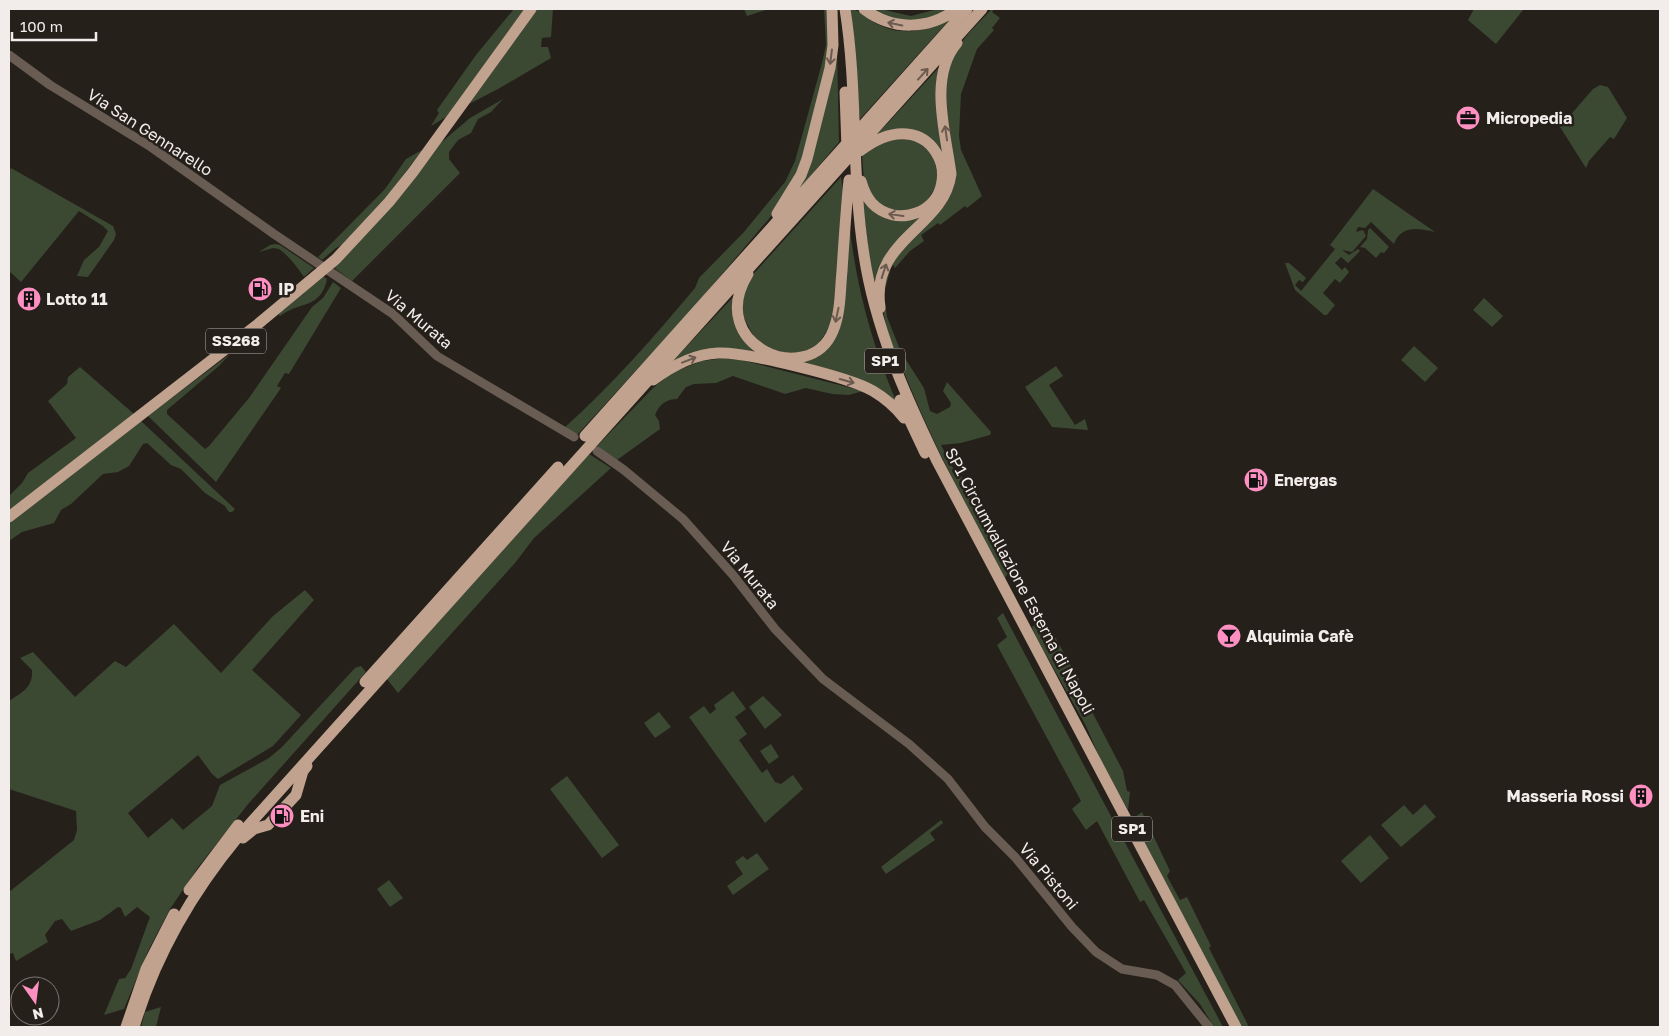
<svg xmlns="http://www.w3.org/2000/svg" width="1669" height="1036" font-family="'Golos Text',sans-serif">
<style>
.green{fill:#3b4832}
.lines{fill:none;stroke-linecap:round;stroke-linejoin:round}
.tertiary{stroke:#695c53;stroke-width:9}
.trunk{stroke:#c0a28e;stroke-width:11}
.oneway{stroke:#6b5a4f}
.labels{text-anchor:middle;stroke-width:5;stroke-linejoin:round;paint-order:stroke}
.shield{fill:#26201b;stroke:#b5b0ac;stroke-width:1}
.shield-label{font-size:15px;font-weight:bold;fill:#f2edea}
.poi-label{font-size:16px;font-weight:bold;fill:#f2edea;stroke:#26201b;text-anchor:start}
.street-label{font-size:16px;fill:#f2edea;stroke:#26201b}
</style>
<rect width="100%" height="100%" fill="#26201b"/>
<path class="green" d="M514,9h11l-79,108 -15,9 8,-13 -2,-3 39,-55z
M537,9h16l-2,28 -9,1 -1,9h7l3,11 -53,31 -29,15z
M744,9h25l-22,7z
M824,9h6v36l-27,115 -30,54 -79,93 -117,128 -13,-7c48,-43 89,-90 131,-140l4,-10 45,-46 41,-50 10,-21 27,-98 4,-18z
M848,9c11,0 15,6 24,12 24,16 55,12 79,-3l-91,101z
M867,9h13l31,7 27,-7h17l-48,15z
M992,9h2l-2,3 8,6 -8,10 2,2 -17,19 -16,45 -2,42 2,14 21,46 -15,12 -2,-2 -25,19 -2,-2 -17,12 3,6 -14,10 -15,17 -2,-3 -2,3 -7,25 3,24 14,35 23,36 6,23 7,3 13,-7 1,-4 -8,-12 4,-9 44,50 -1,3 -29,8 -20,2 12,23 6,4 50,87 1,11 -5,8c-35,-66 -71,-131 -99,-201 -9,-22 -20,-44 -23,-68 -2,-12 -1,-25 3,-37 13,-37 59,-51 66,-90 2,-15 -2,-31 -4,-45 -8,-66 -4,-81 44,-128z
M1474,9h47l2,1 -27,34 -28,-24z
M837,48l2,94 -43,51z
M944,62l-5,32 6,62v30l-9,19 -37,34 -10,13 -13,38 -6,-26 -8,-69c34,54 110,1 74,-47 -8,-10 -21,-17 -34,-17 -12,-1 -23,8 -32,9l17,-16z
M1600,85l8,2 19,31 -13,21 -4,-2 -21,24 -3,7 -26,-41 33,-38z
M503,99l-12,13 -13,7 -7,14 -13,7 -9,12v7l11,14 -108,108 -19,-14 104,-121 33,-28z
M911,137l22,17 6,27 -14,23 -26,9 -27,-13 -8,-20 -2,-25 14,-12z
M422,150l-38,51 -42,44 -6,3 -14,12 -4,-3 67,-68 21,-30z
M11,168l102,58 3,8 -2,6 -26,37 -11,-1 7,-16 15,-13 9,-16 -5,-5 -24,-15 -58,71 -12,-11v-99z
M841,177l3,20 -11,124 -14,22 -11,7 -20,4 -30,-10 -18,-33 8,-31z
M1373,189l62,43c-17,-4 -34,-7 -41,12l-23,-22 -6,6 -7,-1 -2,5 7,-2 3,6 -14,16 -10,-2 7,5 9,-6 2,2 -12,12 -7,-6 -6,6 7,7 3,-3 4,5 -9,11 -5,-4 -12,14 12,12 -8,10h-3l-29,-25 -10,-27h4l17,15 -3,4 -4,-2 -4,5 6,6 34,-42 -5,-4z
M849,221c7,67 24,128 51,189l-33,-23 -136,-35 -65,16 71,-75v32l48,36 43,-18z
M1370,228l19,19 -5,6 -3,-1 -5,6 -11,-10 -5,-1 7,-8 1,-9z
M276,244l4,1 34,23 -10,9c-7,-10 -15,-21 -25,-28l-6,-1 -14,4 11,-7z
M323,276l4,3c-6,30 -27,22 -47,37l-2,-2z
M333,282l8,6 -52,86 -4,-1 -8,13 4,2 -65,94 -68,-66 82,-62 -11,12 -52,44v4l38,35 4,-3 40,-48 63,-91 11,-9z
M1484,298l19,18 -11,11 -19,-17z
M1414,346l24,22 -13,14 -24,-22z
M718,359h20l125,32 -14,4 -17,-1 -26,-6 -21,6 -52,-18 -17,7 -22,1 -8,3 -9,12c-11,0 -18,6 -22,16l4,6 1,8 -43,31 -20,-14 55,-57 19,-16 31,-12z
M1056,366l7,10 -14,9 26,40 10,-6 3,11 -36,-3 -27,-40z
M80,367l54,47 -125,97v-15l13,-13 6,-10 48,-35 -28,-37 19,-17 1,-7z
M141,421l94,88 -3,3h-3l-4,-6 -20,-13 -24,-24 -10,-4 -24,-22 -4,1 -14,22 -11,6 -15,2 -32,30 -10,6 -7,13 -32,9 -13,9v-18z
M589,454l22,14 -77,70 -19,25 -117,130 -11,-14z
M305,590l9,10 -62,70 49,45 -28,31 -55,33 -6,-5 -14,-19 -70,58 20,25 24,-20 11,12 29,-24 8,-21 49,-27 13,-11 73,-79 6,-2 5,6 -117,131 -50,63 -29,43 -22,42 -24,58 -20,6 15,-36 6,-1 6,-9 19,-52 -13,-10 -12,10 -4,-9 -3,-1 -18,13 -29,11 -9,-12 -7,2 -10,14 3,7 -32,19 -3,-8 -4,1v-62l65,-52 3,-10 -1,-19 -67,-22v-88c13,-9 24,-13 23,-31l-12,-12 13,-6 42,45 40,-36 11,6 48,-43 47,49 52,-57z
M1003,613l220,414h-9l-14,-23 -22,-24 8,-7 -42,-73 -4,2 -43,-81 -11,9 -14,-21 9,-8 -84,-156 10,-8 -10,-19z
M1038,622l5,9 3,-1 5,7 3,-2 25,45 -2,3 46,88 4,20 3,1 -2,18 -27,-49 -15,-35 -50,-89 -4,-10z
M733,691l13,18 -11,8 12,17 -8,6 23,33 5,-4 8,13 6,2 12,-9 10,14 -38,34 -76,-106 15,-11 6,8 6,-5 -2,-4z
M763,696l19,19 -17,14 -16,-22z
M659,712l12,15 -16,11 -11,-15z
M771,744l8,13 -10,7 -9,-13z
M567,776l52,69 -17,13 -52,-69z
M1425,804l11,13 -35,30 -20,-22 23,-20 9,10z
M1142,812l28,59 -3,5 13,24 7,-3 24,49 -2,2 40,79h-8l-109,-208z
M941,820l2,3 -13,10 5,7 -49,34 -5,-7z
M1370,835l19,23 -28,25 -20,-22z
M757,853l12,16 -36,26 -6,-9 16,-12 -8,-12 8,-6 4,4z
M389,880l14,18 -13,9 -13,-18z
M161,1007l-5,20h-15l4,-15z"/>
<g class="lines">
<path class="tertiary" d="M9,55l41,30 101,62 123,87 119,80 44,42 137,81
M597,451l27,19 59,49 50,56 42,54 48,50 86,65 39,35 37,48 30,30 57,70 24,25 26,17 35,6 18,10 34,42"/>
<path class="trunk" d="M845,9c13,81 6,164 19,246 11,73 41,140 73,206l299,566
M864,9c29,22 64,21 93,0
M845,92l2,56
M860,151c72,-55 110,37 59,61 -8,3 -18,5 -26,3 -19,-5 -27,-16 -32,-34
M777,214l24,-39 6,-16 23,-91 3,-23 -1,-36
M748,274c-44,72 61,115 85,57 8,-19 7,-41 9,-60 2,-31 4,-61 7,-91
M880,308c-10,-70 64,-79 71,-134 -5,-40 -23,-97 6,-131
M653,380c19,-14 41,-26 65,-27 29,-1 131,24 155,38 12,7 23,17 31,27
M900,400l25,53
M585,436l382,-427
M9,517l249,-193 78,-65 53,-57 24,-30 118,-163
M365,682l193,-215
M243,838l11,-9 14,-4 28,-30 7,-24 4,-5
M189,890l49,-65
M126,1027l20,-58 28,-55
M134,1027c21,-70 57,-133 104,-190l744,-828"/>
</g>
<defs><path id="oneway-shaft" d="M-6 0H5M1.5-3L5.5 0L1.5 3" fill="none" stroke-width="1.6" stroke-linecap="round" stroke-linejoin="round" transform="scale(1.25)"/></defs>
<g class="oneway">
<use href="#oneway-shaft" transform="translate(895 24) rotate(-168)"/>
<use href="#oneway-shaft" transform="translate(831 57) rotate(97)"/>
<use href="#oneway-shaft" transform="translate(923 74) rotate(-48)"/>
<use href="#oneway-shaft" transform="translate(946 133) rotate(-98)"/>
<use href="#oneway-shaft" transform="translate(896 215) rotate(-172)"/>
<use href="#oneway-shaft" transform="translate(884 271) rotate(-72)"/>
<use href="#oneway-shaft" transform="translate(837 315) rotate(102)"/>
<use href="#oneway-shaft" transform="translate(689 360) rotate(-21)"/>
<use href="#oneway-shaft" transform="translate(847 381) rotate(16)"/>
</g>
<defs>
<symbol id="office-disc" viewBox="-11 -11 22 22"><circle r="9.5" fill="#fd8fc1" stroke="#26201b"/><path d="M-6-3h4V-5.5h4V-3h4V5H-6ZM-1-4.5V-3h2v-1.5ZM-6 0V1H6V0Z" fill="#111"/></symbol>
<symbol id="fuel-disc" viewBox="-11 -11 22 22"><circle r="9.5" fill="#fd8fc1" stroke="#26201b"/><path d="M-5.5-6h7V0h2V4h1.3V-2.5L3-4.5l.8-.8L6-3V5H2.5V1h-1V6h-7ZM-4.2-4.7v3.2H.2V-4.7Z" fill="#111"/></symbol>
<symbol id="building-disc" viewBox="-11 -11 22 22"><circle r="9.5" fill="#fd8fc1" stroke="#26201b"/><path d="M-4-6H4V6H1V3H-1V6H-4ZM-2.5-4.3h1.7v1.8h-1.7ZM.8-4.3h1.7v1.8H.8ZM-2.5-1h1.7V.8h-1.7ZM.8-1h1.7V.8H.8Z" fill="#111"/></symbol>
<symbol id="bar-disc" viewBox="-11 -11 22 22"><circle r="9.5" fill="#fd8fc1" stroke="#26201b"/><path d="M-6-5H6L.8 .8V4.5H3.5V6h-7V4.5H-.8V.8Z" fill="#111"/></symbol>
</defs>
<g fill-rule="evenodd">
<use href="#office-disc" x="1454" y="104" width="28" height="28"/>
<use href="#fuel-disc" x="246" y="275" width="28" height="28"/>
<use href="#building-disc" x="15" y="285" width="28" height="28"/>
<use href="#fuel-disc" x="1242" y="466" width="28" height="28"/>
<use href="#bar-disc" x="1215" y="622" width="28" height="28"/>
<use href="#building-disc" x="1627" y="782" width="28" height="28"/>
<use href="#fuel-disc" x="268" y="802" width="28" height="28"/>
</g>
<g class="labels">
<g class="shield">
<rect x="206" y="328.5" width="60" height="25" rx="4"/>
<rect x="865" y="348.5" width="40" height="25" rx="4"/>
<rect x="1112" y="816.5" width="40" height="25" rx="4"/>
</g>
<g class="shield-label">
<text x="236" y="346">SS268</text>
<text x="885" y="366">SP1</text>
<text x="1132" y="834">SP1</text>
</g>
<g class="poi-label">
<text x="1486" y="124">Micropedia</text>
<text x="278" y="295">IP</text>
<text x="46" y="305">Lotto 11</text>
<text x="1274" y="486">Energas</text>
<text x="1246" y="642">Alquimia Cafè</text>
<text x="1624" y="802" text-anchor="end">Masseria Rossi</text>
<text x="300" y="822">Eni</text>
</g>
<g class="street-label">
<text transform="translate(150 132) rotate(33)" y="6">Via San Gennarello</text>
<text transform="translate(419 319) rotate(40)" y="6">Via Murata</text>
<text transform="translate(750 575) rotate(51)" y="6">Via Murata</text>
<text transform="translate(1020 581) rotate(62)" y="6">SP1 Circumvallazione Esterna di Napoli</text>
<text transform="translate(1049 876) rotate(50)" y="6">Via Pistoni</text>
</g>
</g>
<rect width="1669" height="1036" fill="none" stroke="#f2edea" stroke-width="20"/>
<g transform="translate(35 1001) rotate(166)"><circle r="24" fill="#26201b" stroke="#78726e"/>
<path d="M0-4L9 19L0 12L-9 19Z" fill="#fd8fc1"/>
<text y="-8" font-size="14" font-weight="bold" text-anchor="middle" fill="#f2edea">N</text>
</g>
<path d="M12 32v8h84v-8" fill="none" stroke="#f2edea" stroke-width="2.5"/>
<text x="20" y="32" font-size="15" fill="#f2edea" stroke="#26201b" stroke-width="4" paint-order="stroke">100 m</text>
</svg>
